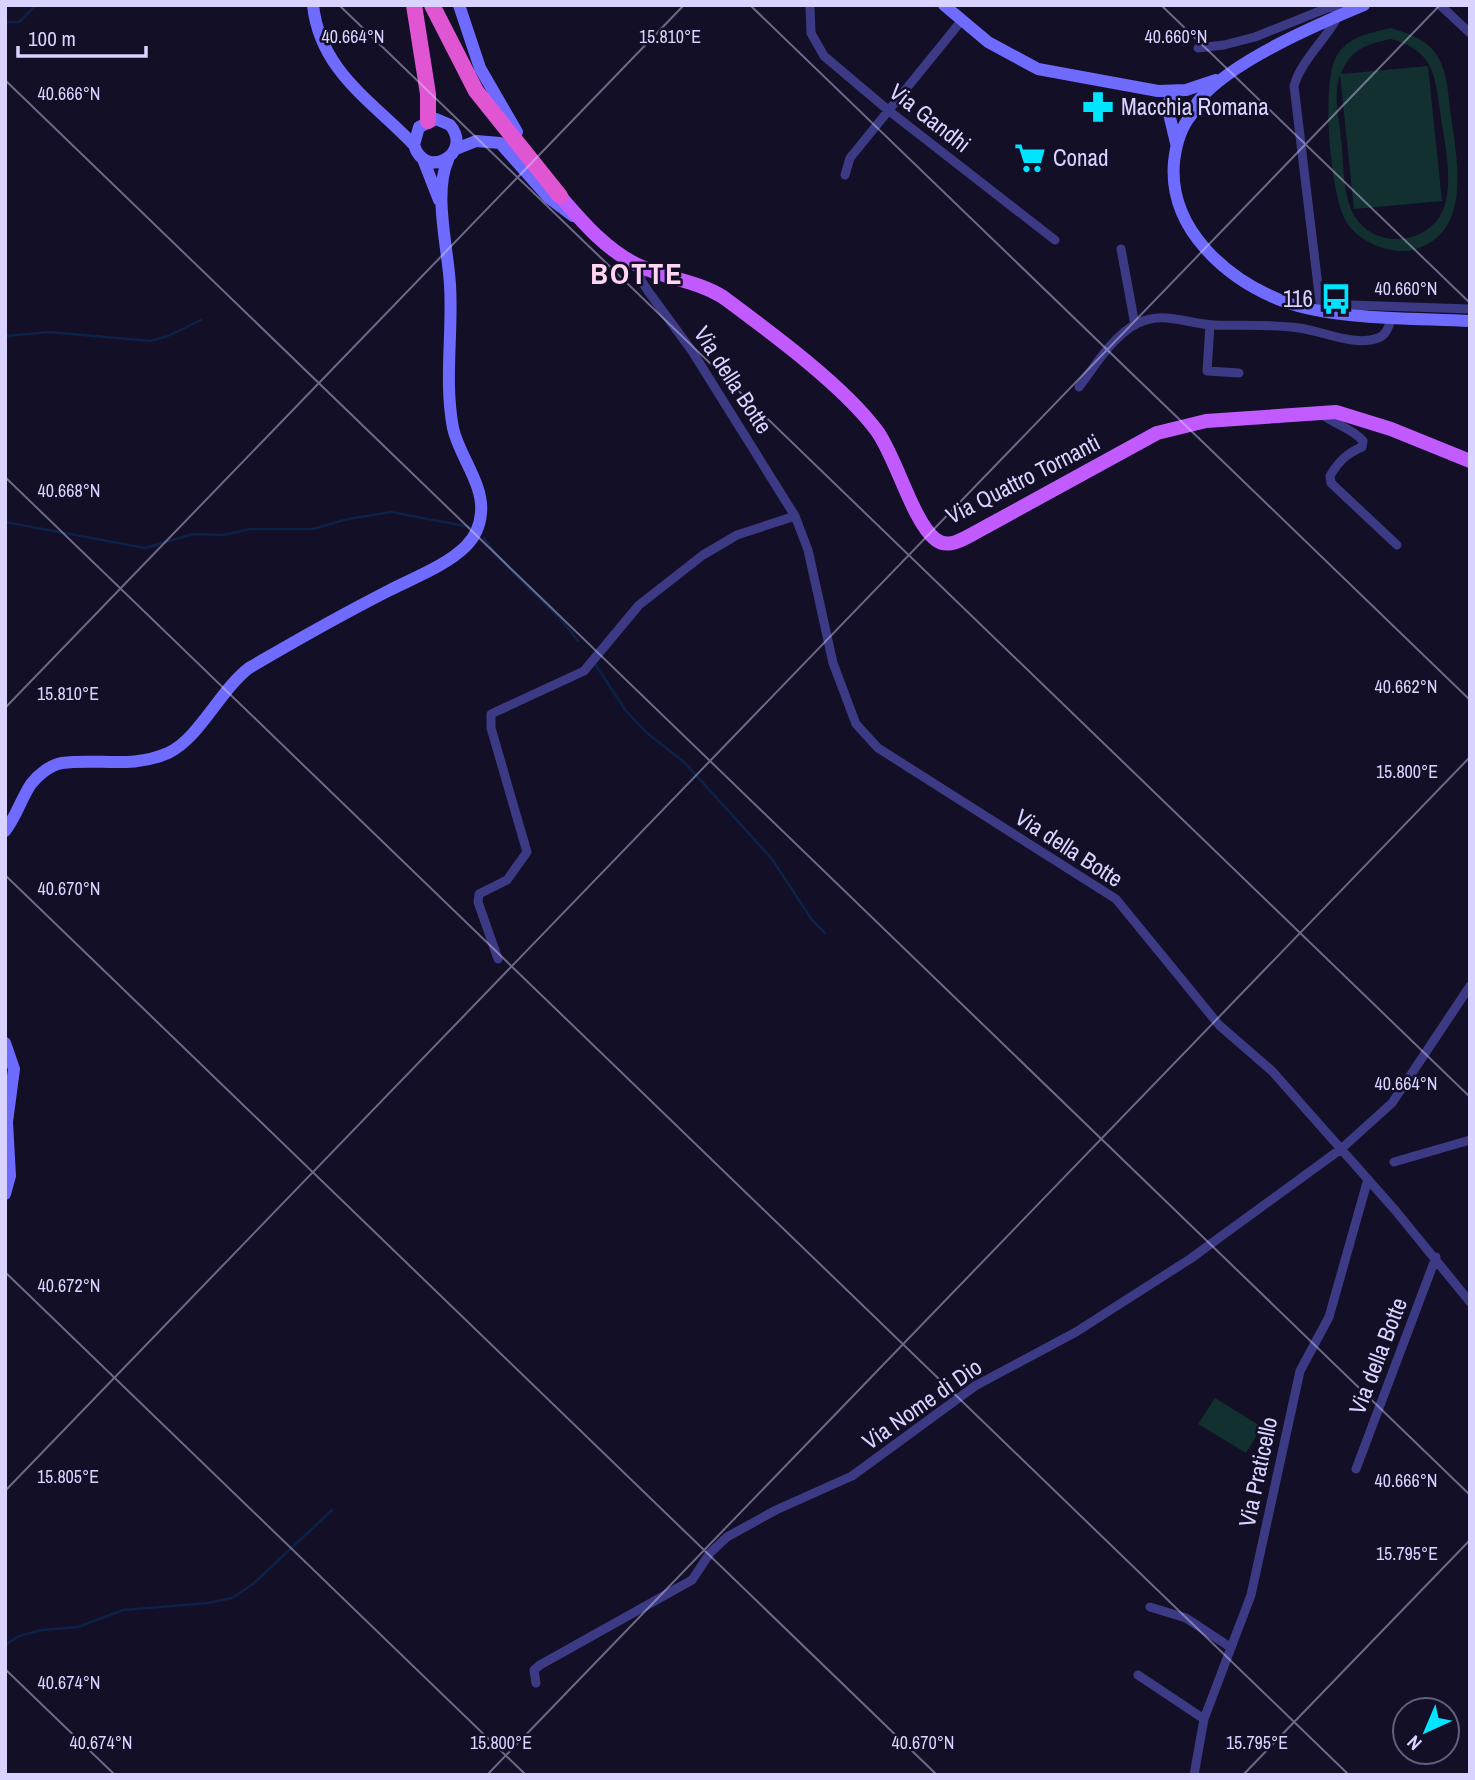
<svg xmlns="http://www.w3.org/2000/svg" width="1475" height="1780" font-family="'Archivo Narrow',sans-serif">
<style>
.green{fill:#12302f;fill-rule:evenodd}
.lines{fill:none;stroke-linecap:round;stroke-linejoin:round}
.stream{stroke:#0c2248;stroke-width:2.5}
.minor{stroke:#3d3a85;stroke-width:9}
.secondary{stroke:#6f6bff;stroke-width:12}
.primary{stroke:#c25bff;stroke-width:14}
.trunk{stroke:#e055d1;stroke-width:16}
.ticks{fill:none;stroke:#d9d4ff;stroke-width:2;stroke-opacity:0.45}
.labels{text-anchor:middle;stroke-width:5;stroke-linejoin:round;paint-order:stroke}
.poi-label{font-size:23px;fill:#d9d4ff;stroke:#130f26;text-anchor:start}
.street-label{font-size:23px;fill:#d9d4ff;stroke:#130f26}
.district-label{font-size:30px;font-weight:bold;letter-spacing:2px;fill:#ffd6f0;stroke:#130f26}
.ticks-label{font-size:18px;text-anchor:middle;fill:#d9d4ff;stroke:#130f26;stroke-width:5;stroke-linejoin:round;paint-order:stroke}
</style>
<rect width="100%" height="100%" fill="#130f26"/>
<path class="green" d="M1391,28c16,5 35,11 45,26 12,17 12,41 15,62 6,44 22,118 -38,134 -22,5 -54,-8 -66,-27 -17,-26 -26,-139 -11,-166 12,-21 34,-24 55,-29zM1391,39c41,11 44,34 49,72 4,29 12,61 6,90 -9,42 -68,52 -91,16 -13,-22 -11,-54 -14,-79 -2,-20 -8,-44 -1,-63l14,134 88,-8 -14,-135 -87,8c9,-25 26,-30 50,-35z
M1215,1398l47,29 -16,26 -48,-29z"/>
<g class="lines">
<path class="stream" d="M5,22h14l17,-17
M5,336l44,-4 102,9 17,-5 33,-16
M5,522l140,26 48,-14 31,1 26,-6h63l35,-10 43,-7 79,15
M484,538c27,39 67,65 94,103
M595,664l31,47 21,22 37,29 88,97 40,61 13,13
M5,1645l14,-9 23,-6 36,-3 45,-17 85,-7 24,-5 21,-14 79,-74"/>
<path class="minor" d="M1440,5l30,28
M810,7l1,26 13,23 64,54 167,130
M1198,48l26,-3 31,-8 75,-30 19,4
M845,175l5,-17 112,-138
M1121,249l14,76
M641,267v13l7,11 44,60 103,165 13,34 25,113 23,61 22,24 238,151 103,126 53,46 123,139 75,92
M1321,304l149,5
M1321,311l-27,-225c7,-26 32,-46 44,-70
M1210,325l-3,46 32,2
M1079,387c16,-21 33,-50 57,-63 28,-14 50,0 78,1 28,1 57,-1 85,3 24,3 56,19 79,10 9,-3 11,-13 14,-21
M1322,414c13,11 30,14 41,27l-1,6c-15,6 -24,15 -32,29l1,7 66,62
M498,959l-20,-57 1,-8 28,-14 20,-28 -36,-124v-14l93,-43 55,-66 64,-50 34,-20 58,-19
M1394,1162l76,-22
M1356,1469l80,-212
M1150,1607l36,11 44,29
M1138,1675l66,44
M536,1683l-2,-13 6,-5 152,-85 18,-27 17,-16 49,-27 76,-34 123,-90 101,-54 114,-73 151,-110 51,-46 78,-117
M1194,1775l10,-56 47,-124 49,-224 29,-54 39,-138"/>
<path class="secondary" d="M313,5c7,66 59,96 101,140 11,36 60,9 36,-20l-14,-6 -17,8 -5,18
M459,5l21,63 37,64
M944,5l44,37 50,27 120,22 28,-1 30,-10
M1364,5c-48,20 -132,56 -165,95 -4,4 -4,9 -7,14 -12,14 -16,30 -18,48 -6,67 53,118 111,140 50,18 130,16 185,19
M1175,91l-8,14 9,38
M456,149l20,-8 24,2 49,55 24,18
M423,159l16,41
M5,831c11,-14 16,-32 26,-47 7,-9 19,-19 31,-21 36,-5 70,6 106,-10 31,-14 52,-63 81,-85 46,-27 92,-53 139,-77 25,-13 58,-25 78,-45 9,-9 14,-21 15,-33 3,-29 -22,-57 -28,-85 -9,-47 0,-96 -3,-143 -2,-37 -17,-92 -2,-125
M5,1043l9,26 -7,53 3,54 -5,18"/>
<path class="primary" d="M560,196c23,27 49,57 82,71 27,12 55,14 81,30 46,34 121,89 154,134 19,26 36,91 58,108 11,9 23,3 34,-3l188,-103 49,-12 130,-9 55,17 79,32"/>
<path class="trunk" d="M414,5l14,89v27
M432,5l44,86 84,105"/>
</g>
<path class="ticks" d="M339,5l1131,1092M750,5l720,695M1161,5l309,298M5,80l1465,1415M5,477l1344,1298M5,708l679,-703M5,875l932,900M5,1272l521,503M5,1491l1435,-1486M5,1669l110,106M487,1775l983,-1018M1243,1775l227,-235"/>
<defs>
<symbol id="pharmacy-bare" viewBox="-9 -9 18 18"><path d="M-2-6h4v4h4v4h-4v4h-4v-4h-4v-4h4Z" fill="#00e5ff" stroke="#130f26" stroke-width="2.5" paint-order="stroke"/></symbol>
<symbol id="supermarket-bare" viewBox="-9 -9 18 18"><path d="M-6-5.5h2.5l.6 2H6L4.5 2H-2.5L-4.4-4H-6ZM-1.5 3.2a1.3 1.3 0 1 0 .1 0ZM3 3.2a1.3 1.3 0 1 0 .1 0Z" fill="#00e5ff" stroke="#130f26" stroke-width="2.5" paint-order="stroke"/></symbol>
<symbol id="bus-bare" viewBox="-9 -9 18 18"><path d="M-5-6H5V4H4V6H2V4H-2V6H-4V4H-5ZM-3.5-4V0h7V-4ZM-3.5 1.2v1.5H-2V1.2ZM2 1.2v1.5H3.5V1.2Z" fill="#00e5ff" stroke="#130f26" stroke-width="2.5" paint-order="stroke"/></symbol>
</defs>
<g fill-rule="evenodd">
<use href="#pharmacy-bare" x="1076" y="85" width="44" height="44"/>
<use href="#supermarket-bare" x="1008" y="136" width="44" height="44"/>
<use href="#bus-bare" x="1314" y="277" width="44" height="44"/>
</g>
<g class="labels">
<g class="poi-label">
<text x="1121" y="115">Macchia Romana</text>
<text x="1053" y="166">Conad</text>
<text x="1313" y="307" text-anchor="end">116</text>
</g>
<g class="street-label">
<text transform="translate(930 118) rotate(38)" y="8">Via Gandhi</text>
<text transform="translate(733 380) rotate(57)" y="8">Via della Botte</text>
<text transform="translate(1023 479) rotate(-27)" y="8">Via Quattro Tornanti</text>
<text transform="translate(1069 848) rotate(33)" y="8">Via della Botte</text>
<text transform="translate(1378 1356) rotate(-69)" y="8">Via della Botte</text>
<text transform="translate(922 1404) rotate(-35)" y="8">Via Nome di Dio</text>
<text transform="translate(1258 1472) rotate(-78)" y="8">Via Praticello</text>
</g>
<g class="district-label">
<text x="637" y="284">BOTTE</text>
</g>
</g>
<g class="ticks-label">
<text x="353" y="43">40.664°N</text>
<text x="1176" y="43">40.660°N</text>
<text x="670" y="43">15.810°E</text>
<text x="69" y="100">40.666°N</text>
<text x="1406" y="295">40.660°N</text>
<text x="69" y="497">40.668°N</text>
<text x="1406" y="693">40.662°N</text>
<text x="68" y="700">15.810°E</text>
<text x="1407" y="778">15.800°E</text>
<text x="69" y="895">40.670°N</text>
<text x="1406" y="1090">40.664°N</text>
<text x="69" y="1292">40.672°N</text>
<text x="68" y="1483">15.805°E</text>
<text x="1406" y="1487">40.666°N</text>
<text x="1407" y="1560">15.795°E</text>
<text x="69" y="1689">40.674°N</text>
<text x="501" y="1749">15.800°E</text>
<text x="1257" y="1749">15.795°E</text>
<text x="101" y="1749">40.674°N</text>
<text x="923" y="1749">40.670°N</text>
</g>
<rect width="1475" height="1780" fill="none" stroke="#d9d4ff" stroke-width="14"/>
<g transform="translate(1426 1731) rotate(224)"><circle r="33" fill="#130f26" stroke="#625e7d" stroke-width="2"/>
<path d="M0-5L12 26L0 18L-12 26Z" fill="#00e5ff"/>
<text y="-10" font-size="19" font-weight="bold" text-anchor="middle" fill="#d9d4ff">N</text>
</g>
<path d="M18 46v10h128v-10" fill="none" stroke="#d9d4ff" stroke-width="3.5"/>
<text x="28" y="46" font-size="21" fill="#d9d4ff" stroke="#130f26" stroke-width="5" paint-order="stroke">100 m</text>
</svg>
